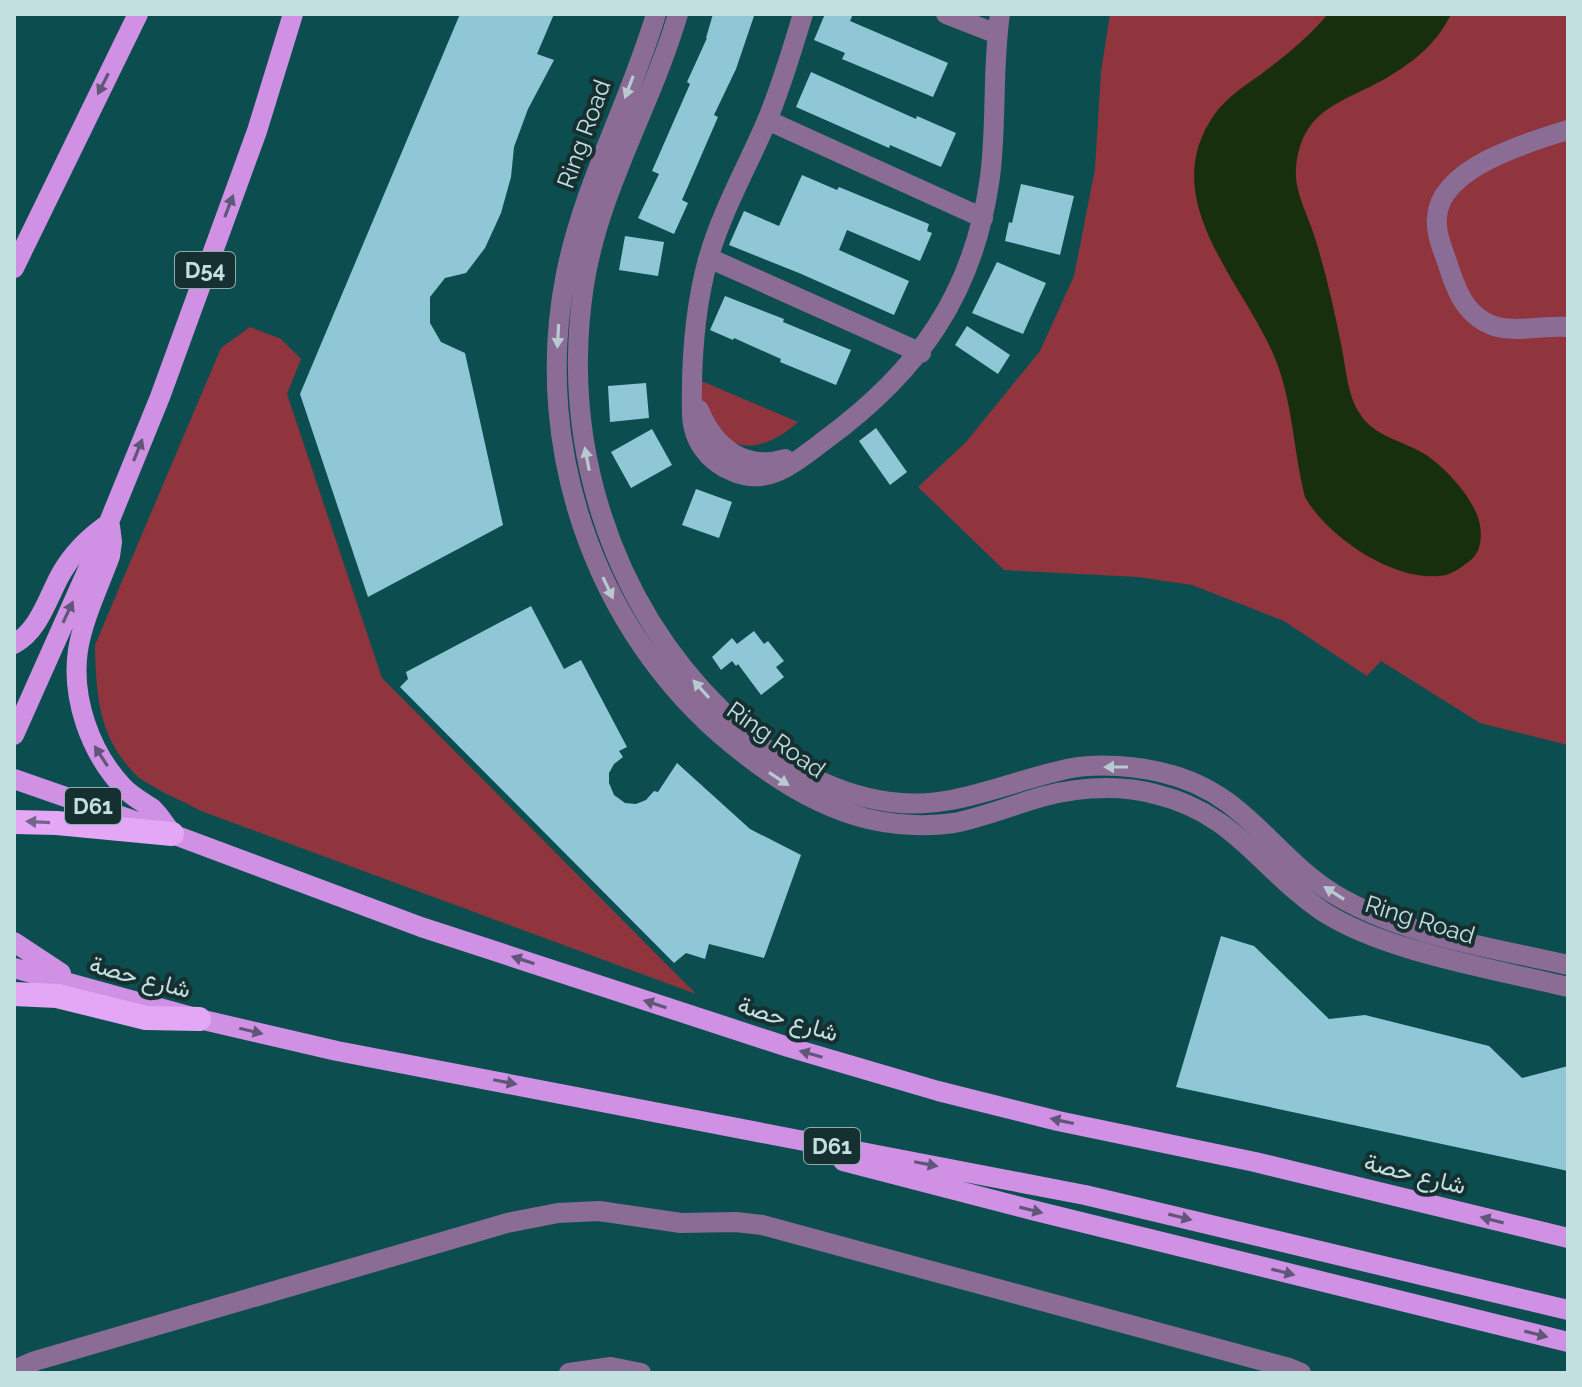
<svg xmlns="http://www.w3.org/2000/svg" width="1582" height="1387" font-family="Raleway,Vazirmatn,sans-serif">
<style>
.green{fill:#90353e}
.water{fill:#182f0e}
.building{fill:#90c7d7}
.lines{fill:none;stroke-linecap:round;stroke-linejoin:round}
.minor{stroke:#8b6c95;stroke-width:20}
.major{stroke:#d091e4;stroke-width:20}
.highway{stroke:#e3a7f6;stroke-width:24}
.oneway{fill:#605678}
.oneway2{fill:#b8c9d1}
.oneway3{fill:#726589}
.labels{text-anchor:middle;stroke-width:8;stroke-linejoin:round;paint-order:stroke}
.shield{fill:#162f30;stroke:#8fabab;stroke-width:2}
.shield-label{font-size:22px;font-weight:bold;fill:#c3e0e0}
.street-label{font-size:24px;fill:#c3e0e0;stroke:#162f30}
</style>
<rect width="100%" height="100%" fill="#0c4e4f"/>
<path class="green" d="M1110,14h458v731l-88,-22 -99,-62 -14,15 -83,-55 -92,-36 -54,-8 -134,-7 -86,-83 48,-45 74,-91 34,-75 21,-107 6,-97z
M250,327l31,12 20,20 -14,35 95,284 314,316 -495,-183c-16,-9 -54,-25 -66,-37 -37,-38 -39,-80 -40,-129l126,-297z
M699,380l99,42c-17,15 -45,33 -69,18 -6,-4 -11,-14 -15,-20 -12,-17 -15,-20 -15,-40z"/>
<path class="water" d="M1328,14h123c-13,28 -36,47 -63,63 -44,26 -87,30 -92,92 -2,23 13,48 19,69 11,35 19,71 26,106 5,23 6,51 19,70 14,22 40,26 61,38 22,12 55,48 59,73 2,12 1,25 -8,34 -6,5 -18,14 -26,16 -48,10 -118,-37 -141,-78 -11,-43 -12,-89 -27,-131 -29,-80 -125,-163 -64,-251 12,-17 30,-29 46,-40 25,-19 48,-37 68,-61z"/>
<path class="building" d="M460,14h94l-17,40 17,6 -26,49 -14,38 -3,30 -10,36 -16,35 -19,25 -21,5 -15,19v26l11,19 24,11 38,172 -135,72 -68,-203z
M713,14l41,2 -18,53 -22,46 4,2 -36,83 6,3 -14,31 -36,-16 21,-44 -7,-3 38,-87 -3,-2 20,-44h-1z
M825,14h28l-3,7 98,42 -15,34 -91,-38 3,-6 -31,-13z
M811,72l105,47 1,-3 39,17 -15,34 -51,-22 -1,3 -93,-41z
M802,175l35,15 2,-3 90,37 -2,7 5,2 -12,28 -73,-31 -8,20 70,31 -15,34 -95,-42 -70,-28 15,-34 35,15z
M1021,184l53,12 -14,59 -55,-14 4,-19 3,1z
M625,236l39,6 -6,34 -39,-6z
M997,262l49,21 -23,51 -51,-21z
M725,296l59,23 -1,3 68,28 -15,35 -56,-23 1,-3 -47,-21 -1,2 -23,-10z
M967,326l43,29 -12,19 -43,-29z
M646,383l3,35 -39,4 -2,-36z
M876,428l31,44 -17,13 -31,-44z
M652,429l20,36 -41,23 -20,-36z
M696,489l36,13 -13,36 -37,-13z
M531,606l33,63 17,-9 46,87 -8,4 4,6 -9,7 -5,9v10l5,12 11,8 11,1 10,-4 8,-9 4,1 19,-29 73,66 51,26 -37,103 -55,-14 -4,15 -19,-6 -12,10 -274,-276 8,-8 -2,-7z
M754,631l10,13 4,-3 16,20 -8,6 8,10 -23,18 -23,-31 -2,2 -4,-5 -11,9 -9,-13 20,-19 5,6z
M1221,936l33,10 75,73 36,-4 124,31 33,32 46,-12v105l-392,-84z"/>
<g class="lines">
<path class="minor" d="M656,14c-26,88 -72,170 -90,260 -36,179 34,372 181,482 36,28 76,52 121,63 27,6 58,8 86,4 25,-5 49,-14 74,-22 39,-13 87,-18 127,-7 82,20 104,74 167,117 63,41 172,58 246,76
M678,14c-27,92 -79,175 -94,271 -24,156 25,315 138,426 47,46 102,82 168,91 64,9 120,-22 182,-34 28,-5 64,-2 92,5 81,19 107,82 170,121 70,42 156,53 234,71
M803,14c-11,36 -22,74 -37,109 -19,44 -43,86 -57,133 -14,49 -18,104 -17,156 0,28 16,50 42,60 36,15 64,-12 91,-32 94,-69 149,-146 165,-263 7,-54 2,-109 10,-163
M946,14l51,20
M767,120l216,98
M1568,130c-40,12 -128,38 -131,87 -2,18 8,37 13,54 8,24 18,46 44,55 23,7 50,-1 74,1
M709,258l212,95
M699,410c15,37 45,61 86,49
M14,1370l21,-9 472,-138 51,-10 41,-2 82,12 55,-1 26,3 527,143 12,5
M569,1373l42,-6 30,6"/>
<path class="major" d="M14,268l124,-254
M110,526l2,16 -2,14c-11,30 -27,63 -32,94 -7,48 12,102 45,137 8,9 20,15 30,22 7,7 13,16 19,25
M14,644c26,-14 34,-48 48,-72 11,-19 25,-33 43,-46
M14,735l95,-213 51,-125 97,-266 36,-117
M14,779l158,55 249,93 367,120 150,44 120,30 197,41 313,76
M14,942l47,31
M14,968l185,51 138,32 748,144 483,115
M843,1161l193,50 532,131"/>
<path class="highway" d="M14,822l43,1 115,11
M14,994l43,2 89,22 53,1"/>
</g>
<defs><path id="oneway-solid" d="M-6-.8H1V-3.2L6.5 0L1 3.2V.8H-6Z" transform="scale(2)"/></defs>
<g class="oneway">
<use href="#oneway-solid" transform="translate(103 84) rotate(117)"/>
<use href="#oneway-solid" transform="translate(229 206) rotate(-69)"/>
<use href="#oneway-solid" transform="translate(138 450) rotate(-68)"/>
<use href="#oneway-solid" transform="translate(68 612) rotate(-65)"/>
<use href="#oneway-solid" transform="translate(101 756) rotate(-123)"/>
<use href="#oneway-solid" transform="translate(523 960) rotate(-162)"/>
<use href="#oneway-solid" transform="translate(655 1004) rotate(-162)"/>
<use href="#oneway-solid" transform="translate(251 1031) rotate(13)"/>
<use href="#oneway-solid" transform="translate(811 1054) rotate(-164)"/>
<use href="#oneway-solid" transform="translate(505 1082) rotate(11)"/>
<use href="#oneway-solid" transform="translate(1062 1121) rotate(-168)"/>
<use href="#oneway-solid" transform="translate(926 1164) rotate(11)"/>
<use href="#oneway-solid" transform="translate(1031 1210) rotate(14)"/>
<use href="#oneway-solid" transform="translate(1180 1217) rotate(14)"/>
<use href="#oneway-solid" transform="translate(1492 1220) rotate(-166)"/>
<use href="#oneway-solid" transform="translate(1283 1272) rotate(14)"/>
<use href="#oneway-solid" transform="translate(1536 1334) rotate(14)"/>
</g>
<g class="oneway2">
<use href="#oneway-solid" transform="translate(629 87) rotate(111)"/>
<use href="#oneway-solid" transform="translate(558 336) rotate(93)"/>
<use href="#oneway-solid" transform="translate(587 459) rotate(-101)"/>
<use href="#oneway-solid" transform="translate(608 588) rotate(65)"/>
<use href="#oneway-solid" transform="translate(701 689) rotate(-132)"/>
<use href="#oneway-solid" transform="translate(1116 767) rotate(180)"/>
<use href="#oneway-solid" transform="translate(779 779) rotate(33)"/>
<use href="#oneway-solid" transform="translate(1334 893) rotate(-148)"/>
</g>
<use class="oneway3" href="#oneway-solid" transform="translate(38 822) rotate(-177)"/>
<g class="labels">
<g class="shield">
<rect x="175" y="252" width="60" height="36" rx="6"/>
<rect x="65" y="788" width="56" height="36" rx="6"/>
<rect x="804" y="1128" width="56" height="36" rx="6"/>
</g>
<g class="shield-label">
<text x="205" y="278">D54</text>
<text x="93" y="814">D61</text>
<text x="832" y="1154">D61</text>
</g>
<g class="street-label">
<text transform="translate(584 134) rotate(-70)" y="8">Ring Road</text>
<text transform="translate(776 740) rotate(35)" y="8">Ring Road</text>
<text transform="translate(1420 920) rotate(17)" y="8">Ring Road</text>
<text transform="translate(140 977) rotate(15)" y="8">شارع حصة</text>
<text transform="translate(788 1019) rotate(17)" y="8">شارع حصة</text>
<text transform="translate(1415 1174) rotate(14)" y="8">شارع حصة</text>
</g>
</g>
<rect width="1582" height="1387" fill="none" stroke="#c3e0e0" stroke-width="32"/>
</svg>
